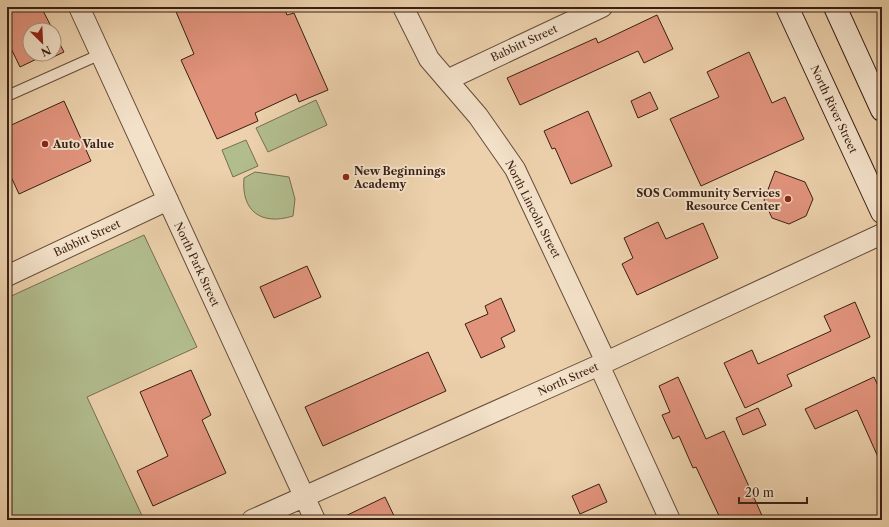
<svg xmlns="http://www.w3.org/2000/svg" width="889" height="527" font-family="'Libre Caslon Text',serif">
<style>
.green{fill:#b2bd8e;stroke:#766e51}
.building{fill:#e1937c;stroke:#391f14}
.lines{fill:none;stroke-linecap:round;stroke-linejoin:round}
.lane-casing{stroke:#664c3a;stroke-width:12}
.street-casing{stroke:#664c3a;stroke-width:22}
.secondary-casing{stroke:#391f14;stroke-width:24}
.lane{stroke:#f3e1c9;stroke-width:10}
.street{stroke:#f3e1c9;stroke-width:20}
.secondary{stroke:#f3e1c9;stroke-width:22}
.poi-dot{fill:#8f2418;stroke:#f3e1c9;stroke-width:1.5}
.labels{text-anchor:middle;stroke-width:4;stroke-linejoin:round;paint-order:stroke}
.street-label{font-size:11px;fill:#391f14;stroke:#f3e1c9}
.poi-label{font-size:11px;font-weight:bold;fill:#391f14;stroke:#f3e1c9;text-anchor:start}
</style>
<rect width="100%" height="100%" fill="#ecd1ac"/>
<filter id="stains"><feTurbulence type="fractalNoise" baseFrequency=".005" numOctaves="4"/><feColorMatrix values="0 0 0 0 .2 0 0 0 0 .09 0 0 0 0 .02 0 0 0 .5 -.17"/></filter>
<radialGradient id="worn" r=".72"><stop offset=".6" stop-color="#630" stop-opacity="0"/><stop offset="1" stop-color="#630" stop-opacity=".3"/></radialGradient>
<path class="green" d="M316,100l11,25 -59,27 -12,-24z
M246,140l12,26 -25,11 -11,-27z
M255,172l34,5 6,22 -2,17c-32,10 -52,-5 -49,-38z
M144,235l53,112 -110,50 57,123h-137v-222z"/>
<path class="building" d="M7,7h34l12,23h-23v24h24v-21l10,19 -15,7 -4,-4 -25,12 -13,-27z
M174,7h110l3,8 7,-2 34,77 -29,12 -3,-8 -41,19 3,8 -41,18 -36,-79 13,-6z
M657,15l16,34 -29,14 -6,-12 -118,54 -13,-27 89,-40 2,5z
M749,52l23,51 13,-6 19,42 -103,47 -31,-67 49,-22 -12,-25z
M650,92l8,17 -20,9 -7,-17z
M64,101l27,60 -72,33 -12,-26v-41z
M588,111l24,55 -41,18 -16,-36 -3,1 -8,-18z
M775,171l30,11 8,17 -7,17 -17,8 -17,-6 -8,-18z
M658,222l8,17 37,-16 15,35 -81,37 -15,-31 11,-6 -9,-20z
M307,266l14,31 -47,21 -14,-31z
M501,298l14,33 -14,7 4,9 -24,11 -16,-34 23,-10 -3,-8z
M855,302l15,35 -83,38 5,11 -47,22 -21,-45 28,-13 6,14 73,-33 -7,-15z
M428,352l18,39 -123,55 -18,-39z
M191,370l20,45 -9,5 24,53 -73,33 -16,-35 31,-15 -28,-64z
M678,377l28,62 18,-8 40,89h-43l-25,-53 -3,1 -14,-32 -6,3 -11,-24 8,-3 -11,-26z
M874,377l8,17v72l-25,-56 -42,19 -10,-20z
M758,408l8,17 -23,10 -7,-17z
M599,484l8,18 -27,12 -8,-18z
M385,497l11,23h-59z"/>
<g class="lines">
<defs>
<path id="lane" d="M7,96l94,-42"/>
<path id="street" d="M79,7l236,513
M403,7l26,52 49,57 37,53 91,193
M447,80l155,-73
M7,276l161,-76
M599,365l71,155
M252,520l354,-158 276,-128"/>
<path id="secondary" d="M787,7l95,205
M835,7l47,103"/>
</defs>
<use href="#lane" class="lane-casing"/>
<use href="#street" class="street-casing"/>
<use href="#secondary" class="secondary-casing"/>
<use href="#lane" class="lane"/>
<use href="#street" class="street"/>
<use href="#secondary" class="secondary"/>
</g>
<g class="poi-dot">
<circle cx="45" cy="144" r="4"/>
<circle cx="346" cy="177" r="4"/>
<circle cx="788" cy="199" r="4"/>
</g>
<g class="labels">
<g class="street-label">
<text transform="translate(524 43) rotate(-25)" y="4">Babbitt Street</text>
<text transform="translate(834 109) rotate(65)" y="4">North River Street</text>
<text transform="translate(533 209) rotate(63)" y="4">North Lincoln Street</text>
<text transform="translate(87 238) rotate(-25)" y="4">Babbitt Street</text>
<text transform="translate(197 264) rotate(65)" y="4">North Park Street</text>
<text transform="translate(568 379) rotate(-24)" y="4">North Street</text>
</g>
<g class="poi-label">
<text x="53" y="148">Auto Value</text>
<text x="354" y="175">New Beginnings<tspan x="354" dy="13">Academy</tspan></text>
<text x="780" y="197" text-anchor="end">SOS Community Services<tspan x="780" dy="13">Resource Center</tspan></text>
</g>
</g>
<rect width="889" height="527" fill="none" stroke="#ecd1ac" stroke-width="24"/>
<rect x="8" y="8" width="873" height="511" fill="none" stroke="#391f14" stroke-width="2"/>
<rect x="12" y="12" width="865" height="503" fill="none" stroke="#391f14"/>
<g transform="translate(42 42) rotate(156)"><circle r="19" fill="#f3e1c9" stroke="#a99381"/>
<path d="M0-3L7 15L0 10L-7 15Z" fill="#8f2418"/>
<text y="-6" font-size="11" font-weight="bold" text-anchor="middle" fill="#391f14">N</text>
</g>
<path d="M739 497v6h68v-6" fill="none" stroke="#391f14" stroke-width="2"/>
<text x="745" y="497" font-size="12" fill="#391f14" stroke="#f3e1c9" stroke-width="3" paint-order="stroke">20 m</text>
<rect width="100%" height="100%" filter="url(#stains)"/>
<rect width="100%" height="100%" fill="url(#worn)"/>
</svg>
